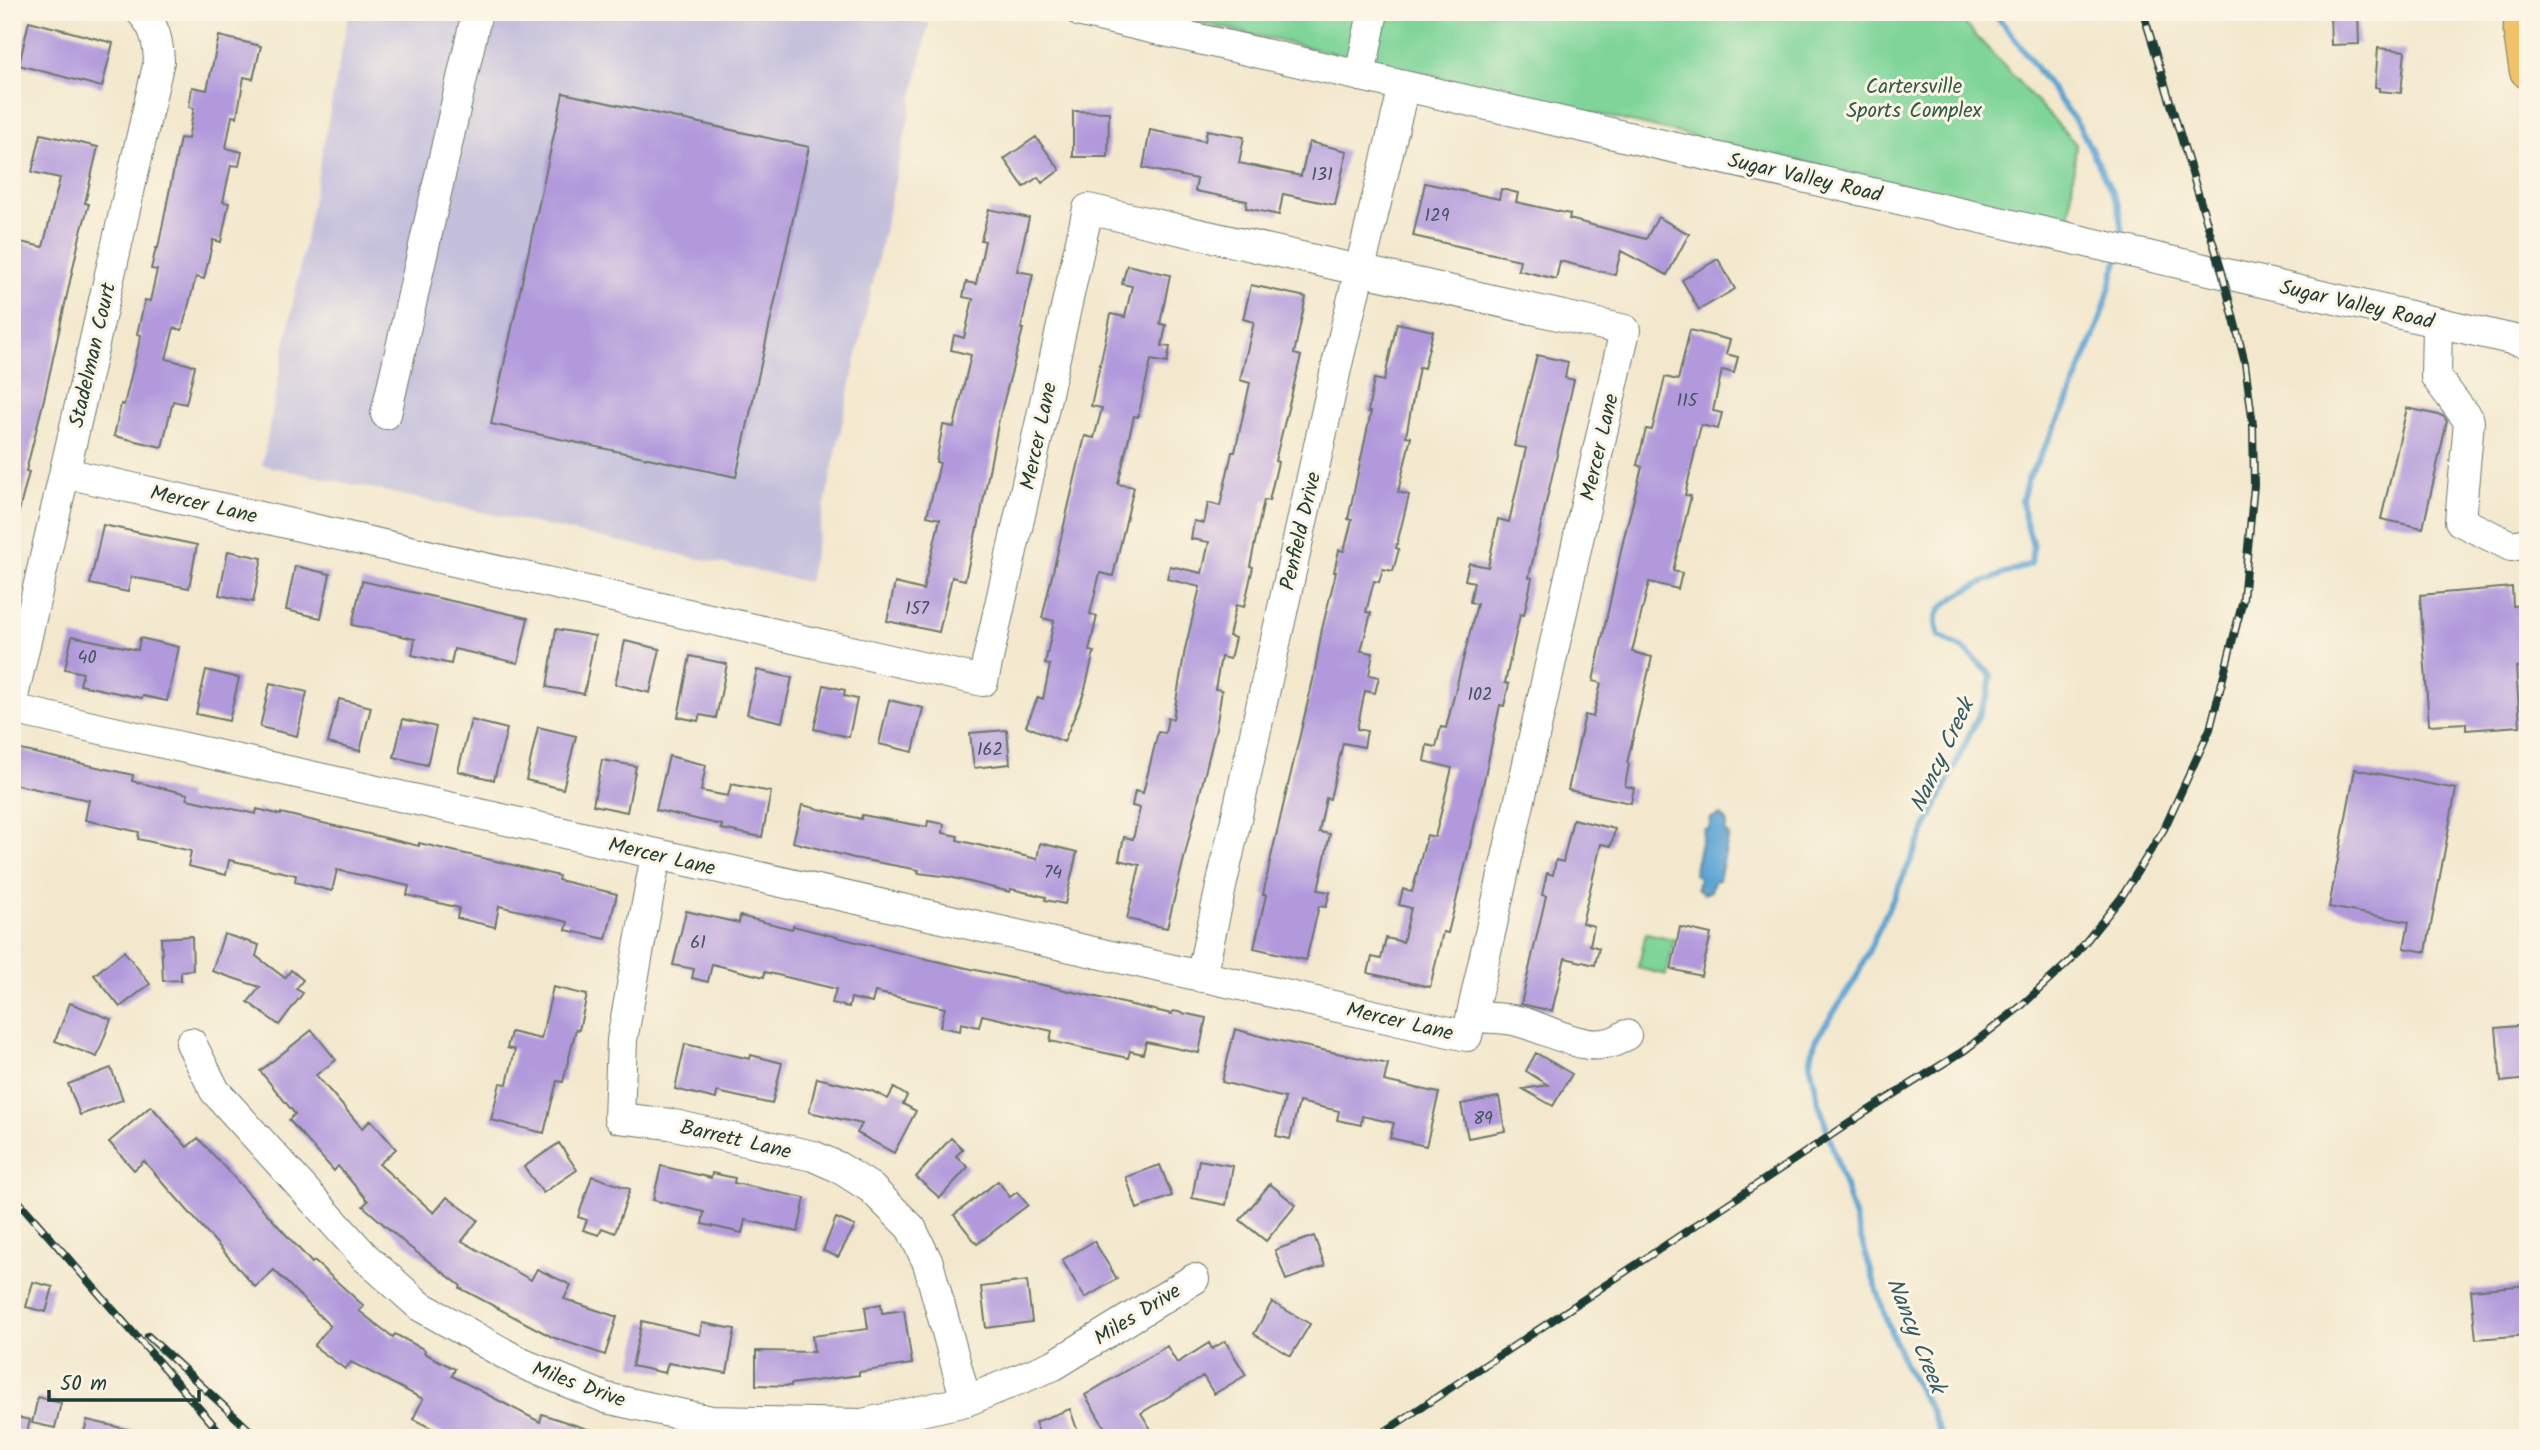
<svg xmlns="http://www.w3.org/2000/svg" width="2540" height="1450" font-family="Kalam,sans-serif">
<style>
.industrial{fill:#c4c0db}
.green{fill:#7ed499;stroke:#4e8866;stroke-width:2}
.water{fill:#5da4d3;stroke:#3e7084;stroke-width:2}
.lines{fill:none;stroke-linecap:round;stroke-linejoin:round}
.stream{stroke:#5da4d3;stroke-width:6}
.building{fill:#b199dc}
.minor-casing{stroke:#69796a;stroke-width:32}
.major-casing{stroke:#69796a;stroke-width:39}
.minor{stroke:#fff;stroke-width:30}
.major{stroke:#f1c369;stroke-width:37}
.rail-casing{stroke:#1f3d34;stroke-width:8}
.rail{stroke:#fcf5e5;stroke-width:5;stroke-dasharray:16;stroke-linecap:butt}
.labels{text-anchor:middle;stroke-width:6;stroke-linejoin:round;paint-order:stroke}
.number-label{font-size:18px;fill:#44545e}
.park-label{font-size:21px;fill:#325b48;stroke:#fcf5e5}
.street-label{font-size:21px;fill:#1f3d34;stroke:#fcf5e5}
.water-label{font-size:23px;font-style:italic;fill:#325c64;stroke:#fcf5e5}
</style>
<rect width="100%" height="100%" fill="#fcf5e5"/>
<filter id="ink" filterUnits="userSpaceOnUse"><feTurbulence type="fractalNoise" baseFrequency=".0143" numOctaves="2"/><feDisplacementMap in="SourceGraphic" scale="14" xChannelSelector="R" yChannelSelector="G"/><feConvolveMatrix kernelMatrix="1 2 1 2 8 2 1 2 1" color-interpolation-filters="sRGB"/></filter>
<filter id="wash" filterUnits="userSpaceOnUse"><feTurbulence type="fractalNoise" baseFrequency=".00686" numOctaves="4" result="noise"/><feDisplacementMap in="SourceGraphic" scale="28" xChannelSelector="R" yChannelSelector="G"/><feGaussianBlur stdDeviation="1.57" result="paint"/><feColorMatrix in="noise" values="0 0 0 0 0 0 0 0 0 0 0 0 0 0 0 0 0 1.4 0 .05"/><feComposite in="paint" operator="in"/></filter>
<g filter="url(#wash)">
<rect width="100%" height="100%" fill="#f3e8cd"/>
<path class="industrial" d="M349,12h534l46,11 -121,559 -546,-117z"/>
<path class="green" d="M1154,12h800l122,132 -7,79z
M1646,933l28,6 -8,36 -28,-7z"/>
<path class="water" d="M1720,815l7,7 -2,11 4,2 -10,45 -5,1 -3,10 -7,3 -7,-5 2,-12 -5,-3 10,-45h5l2,-11z"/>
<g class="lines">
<path class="stream" d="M1992,12l18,20 71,97 37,75 5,36
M1942,1438l-11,-27 -25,-43 -20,-49 -67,-216 -9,-40 5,-22 40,-61 133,-285 3,-20 -27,-26 -25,-13c-1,-4 -4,-12 -3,-17 3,-24 73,-47 95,-55l2,-18 -9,-31 -2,-14 5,-20 39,-75 35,-88 17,-60"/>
</g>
<g id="blocks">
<path class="building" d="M2330,12h28l1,32 -28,1z
M29,21l84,22 -11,44 -83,-22z
M219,36l42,10 -8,33 -9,-2 -7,40 -5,-1 -6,32 16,4 -3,14 -8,-1 -8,37 6,1 -8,39 -8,-2 -9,39 -8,-2 -14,53 -8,-2 -8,31 29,7 -9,38 -13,-3 -11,46 -48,-11 7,-32 3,1 17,-70 -4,-1 8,-34 5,1 7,-31 -6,-1 5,-21h2l22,-110 8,1 6,-31 -5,-1 3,-20 15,3z
M2378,48l27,3 -4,42 -22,-2v-3l-4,-1z
M563,93l246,54 -73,330 -245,-53z
M1073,111l36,1 -1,45h-35z
M1150,130l55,11 2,-11 37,7 -5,26 62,13 8,-34 38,9 -12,54 -52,-11 -4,21 -33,-7 1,-7 -52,-10 2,-12 -54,-11z
M41,134l57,13 -13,56 4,1 -9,32 -36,163 -18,72 3,1 -11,43h-6v-196l9,-38 -9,-2v-21l4,-17 27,6 17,-69 -28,-6z
M1036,137l24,33 -18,13 -4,-6 -14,10 -20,-28z
M1425,183l74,16 2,-10 17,4 -2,9 54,12 -1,5 77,20 12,-22 31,17 -22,41 -46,-24 -6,24 -55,-14 -4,18 -38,-9 2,-10 -107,-24z
M989,209l40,9 -12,53 16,3 -12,55h2l-24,90 -21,109h-1l-12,52 -13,-3 -13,55 -52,-11 8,-38 28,7 17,-71 -13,-3 13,-53 -4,-1 7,-37 11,2 17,-72 -20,-5 3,-15 10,3 9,-39 -10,-2 3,-15 10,2 9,-43 -4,-1z
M1718,259l17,30 -36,21 -17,-30z
M1127,265l43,10 -10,49 6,1 -4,21 8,1 -3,16 -16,-3 -13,57 -4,-1 -16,68 16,3 -21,89 -13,-3 -10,41 7,2 -8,35 5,1 -10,41 -20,49 -38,-16 12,-29 5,2 7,-34 -5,-1 9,-43 -12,-3 43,-182 9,2 8,-30 -11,-2 20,-92 14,3 7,-31 -10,-2z
M1251,285l55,12 -12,57 7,2 -26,105 3,1 -9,39 -5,-1 -14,66 3,1 -9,40 -8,-2 -7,31 6,2 -5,21 -9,-2 -6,32 7,1 -6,38 -49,200 -40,-9 13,-54 -21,-5 5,-23 9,2 7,-31 -8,-2 3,-15 8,2 15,-61 7,1 3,-15 5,1 12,-70 15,-62 -33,-8 3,-13 32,7 7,-31 -18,-3 3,-18 10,2 4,-20 12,3 12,-54h3l15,-69 -10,-3 14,-58 -11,-3z
M1397,323l36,8 -9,37 -5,-1 -13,69 5,1 -13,55 11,3 -13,53 3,1 -6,22 -10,-2 -4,13 -5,-1 -8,31 5,1 -10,38 12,2 -4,22 10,2 -4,16 -10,-2 -8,38 10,2 -3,16 -21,-4 -13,56 -4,-1 -7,34 11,2 -12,56 12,2 -4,15 -7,-1 -13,54 -52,-12 12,-53h-3l8,-38 42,-177 9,-51 14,-57h-2l5,-22 5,1 8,-31 -4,-1 23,-107h-3l6,-33 10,2z
M1690,330l40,10 -4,14 12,3 -4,16 -12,-3 -9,41 9,2 -4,16 -17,-4 -16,70 6,1 -18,75 9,2 -4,16 -29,-7 -17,70 20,5 -25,106 2,1 -4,22 9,2 -3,15 -63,-13 17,-75 8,2 8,-34 -8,-2 31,-144 18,-70 -5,-2 9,-36 6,1 13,-53 13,3z
M1537,355l31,7 -3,16 9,2 -45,197 3,1 -8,37 -4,-1 -15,69 4,1 -5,22 -4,-1 -30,141 -22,87 -5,-1 -13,55 -62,-14 4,-16 9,2 5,-21 17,4 8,-34 -12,-3 4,-16 9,3 15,-57 8,2 17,-69 -28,-7 3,-16 9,2 5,-20 5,1 31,-124 -7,-2 4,-20 -9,-2 4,-17 19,4 10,-48 11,3 17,-74 -12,-2z
M2407,408l36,8 4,5 -24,107 -42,-9z
M103,525l94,20 -8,43 -58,-11 -3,15 -38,-8z
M228,551l34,7 -9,44 -34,-7z
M295,566l35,8 -9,44 -35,-8z
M362,581l166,37 -10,45 -64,-14 -3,15 -39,-9 3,-16 -63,-14z
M2512,587l1,19 15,-1v61l-12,1 4,59 -54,4v-7l-37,2 -9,-130z
M556,629l39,7 -11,58 -37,-7z
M72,636l66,14 2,-12 39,9 -12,54 -24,-5 -1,2 -62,-13 3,-12 -18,-4z
M625,641l35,8 -10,44 -35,-9z
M690,656l37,8 -11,54 -16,-3 -2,6 -20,-4z
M206,670l33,8 -10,43 -33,-7z
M757,670l35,8 -10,44 -35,-8z
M270,683l37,9 -10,44 -37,-9z
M824,685l21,5 -1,6 13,3 -8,38 -35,-8z
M339,699l32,8 -11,44 -32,-8z
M889,700l34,8 -10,44 -34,-8z
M403,719l33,8 -9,38 -33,-8z
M471,720l36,9 -13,51 -36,-9z
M538,727l38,9 -13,53 -37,-9z
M1007,730l3,34 -36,4 -4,-35z
M12,748l121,27 -1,6 56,13 -1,5 69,15 1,-5 24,6v-2l138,33v-3l140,33 -1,4 59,14 -11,45 -40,-9 2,-8 -69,-16 -4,21 -38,-9 2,-10 -52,-13 2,-9 -72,-16 -5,21 -37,-9 1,-7 -67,-15 -3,15 -38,-9 3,-15 -53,-12 1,-7 -54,-12 4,-20 -77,-16z
M669,756l37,9 -5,26 27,5 3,-12 40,8 -9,45 -41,-8 1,-4 -66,-15z
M602,760l34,6 -9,46 -34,-7z
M2355,769l101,20 -30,163 -22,-4 5,-26 -80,-15z
M802,805l59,14 1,-4 65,12 1,-6 16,3 -1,9 15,3 -1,4 80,19 3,-16 37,9 -12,52 -20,-4 1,-3 -35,-8 -1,3 -60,-15 -32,-4 1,-3 -65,-12 -61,-16z
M1573,819l42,10 -4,17 -10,-2 -19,79 12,3 -4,19 9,3 -4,17 -30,-7 -13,53 -31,-7 25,-108 -4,-1 5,-22 6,2 3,-15 7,2z
M686,911l53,12 1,-7 52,13 1,-3 107,27 272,61 1,-3 33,7 -7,35 -53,-11 -3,12 -13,-3 -2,7 -78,-17 2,-10 -70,-16 -3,12 -18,-4 -1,8 -20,-4 5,-19 -70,-16 -3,11 -21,-5 -2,9 -17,-4 4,-14 -71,-17 -1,5 -52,-13 -4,18 -16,-4 2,-9 -21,-4z
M1680,927l31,7 -10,42 -30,-7z
M224,934l35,11 -3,11 29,22 6,-8 12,10 -7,9 7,4 -24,32 -31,-23 12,-15 -48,-16z
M192,936l1,34 -12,1v9l-18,1 -2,-43z
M124,951l26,33 -30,23 -26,-32z
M553,987l34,8 -8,35 -3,-1 -13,53 -6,-1 -13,52 -53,-13 9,-37 7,1 8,-34 -8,-2 4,-16 30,7z
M70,1003l41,16 -14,38 -42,-16z
M2528,1025v54l-27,3 -5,-54z
M1235,1029l36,10 117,25 -4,17 55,12 -13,53 -36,-8 4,-15 -32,-7 -1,9 -24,-5 2,-9 -40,-9 -9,37 -14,-3 9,-38 -63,-16z
M312,1030l24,30 -20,15 46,53 9,-8 25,29 -17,15 55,49 13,-16 31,23 -16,21 69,39 6,-11 34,16 -7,14 53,18 -12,38 -53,-18 -92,-49 1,-2 -54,-41 -44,-39 5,-5 -30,-35 -4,5 -45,-51 6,-6 -35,-43z
M685,1044l65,15 1,-4 31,8 -10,41 -55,-12 -1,7 -41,-10z
M1536,1053l36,21 -19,32 -30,-17 25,-4 -22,-14z
M111,1068l12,32 -43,15 -12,-31z
M817,1078l55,13 16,8 6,-11 13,8 -4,8 13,7 -22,42 -37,-20 5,-9 -53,-12z
M1499,1097l6,34 -37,7 -7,-34z
M151,1106l36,41 11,-9 114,125 2,-2 50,45 -5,5 34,26 2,-3 30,16 -1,3 31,16 -3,7 88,46 2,-8 63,21 -1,3h-153l-38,-19 10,-20 -72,-37 -6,7 -31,-23 16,-20 -56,-56 -19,17 -111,-126 -10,9 -25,-28z
M951,1138l12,11 -7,7 12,11 -28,31 -24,-21z
M559,1143l18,27 -34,23 -19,-26z
M1199,1160l34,6 -7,39 -34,-7z
M1160,1165l12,31 -35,13 -11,-32z
M661,1166l50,12 1,-5 23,5 -1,5 71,15 -7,34 -53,-12 -3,13 -40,-9 2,-12 -51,-12z
M592,1176l38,13 -15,44 -13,-5 -3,7 -16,-5 4,-10 -9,-3z
M998,1181l12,16 7,-5 11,13 -51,39 -23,-29z
M1270,1184l26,21 -30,36 -26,-21z
M836,1218l19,8 -17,31 -15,-6z
M1314,1236l11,30 -39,14 -11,-30z
M1094,1241l23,38 -32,19 -23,-38z
M1027,1281l5,41 -46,6 -5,-41z
M33,1282l20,5 -7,25 -20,-5z
M2528,1285v50l-52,4 -5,-49z
M1272,1302l38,22 -19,32 -37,-22z
M881,1304l1,9 22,-3 8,54 -53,8v3l-68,9v2l-35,-1v-34l58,1 -2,-16 56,-7 -3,-22z
M642,1321l58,14 2,-12 33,6 -8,44 -59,-10 -3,10 -33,-7z
M1225,1341l21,34 -32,19 -11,-18 -62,37 11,18 -11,7h-30l-26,-43 82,-49 10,17 32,-20 3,6z
M38,1397l23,6 -6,25 -23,-5z
M1070,1409l10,29h-39l-6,-16z
M12,1416l18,4 -4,18h-14z
M87,1420l48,11 -1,7h-51z"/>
</g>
</g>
<g filter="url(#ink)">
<use href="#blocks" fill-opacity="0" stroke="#69796a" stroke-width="2"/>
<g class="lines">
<defs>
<path id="minor" d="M1081,12l1447,331
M1360,76l13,-64
M2437,323l-1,54 33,44 -9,100 51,25 17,-3
M386,414l91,-402
M12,701l147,-640c-1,-20 -4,-35 -18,-49
M12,709l1455,327 158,-706 -537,-121 -105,472 -917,-208
M656,855l-34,185 -3,78 51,6 143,32 25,11 33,21 40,40 17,35 38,138
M1201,977l137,-617 66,-274
M1472,1017c16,1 34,0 49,5 33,9 73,37 105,13
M191,1043l24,48 151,167 54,48 101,57 85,35 105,23 151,3 104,-23 88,-36 140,-86"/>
<path id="major" d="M2523,12l-1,21 6,37"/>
</defs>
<use href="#minor" class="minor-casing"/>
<use href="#major" class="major-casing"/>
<use href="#minor" class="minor"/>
<use href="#major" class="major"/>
<defs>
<path id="rail" d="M12,1194l213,244
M148,1336l110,102
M1375,1438l491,-326 99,-62 55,-43 51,-47 50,-62 43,-69 46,-100 33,-129 11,-115 -1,-60 -8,-62 -23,-91 -79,-260"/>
</defs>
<use href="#rail" class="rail-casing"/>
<use href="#rail" class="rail"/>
</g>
</g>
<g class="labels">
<g class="number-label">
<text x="1322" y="180">131</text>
<text x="1437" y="221">129</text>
<text x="1687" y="406">115</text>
<text x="917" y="614">157</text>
<text x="87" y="663">40</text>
<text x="1480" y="700">102</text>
<text x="990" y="755">162</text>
<text x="1053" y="878">74</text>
<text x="698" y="948">61</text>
<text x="1483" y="1124">89</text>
</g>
<g class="park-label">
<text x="1914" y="93">Cartersville<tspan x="1914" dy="24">Sports Complex</tspan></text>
</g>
<g class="street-label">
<text transform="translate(1805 177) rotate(13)" y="7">Sugar Valley Road</text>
<text transform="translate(2357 304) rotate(13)" y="7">Sugar Valley Road</text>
<text transform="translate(92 355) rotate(-77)" y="7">Stadelman Court</text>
<text transform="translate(1038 436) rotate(-78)" y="7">Mercer Lane</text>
<text transform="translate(1599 447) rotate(-77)" y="7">Mercer Lane</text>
<text transform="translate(204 504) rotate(13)" y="7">Mercer Lane</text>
<text transform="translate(1300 531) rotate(-77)" y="7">Penfield Drive</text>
<text transform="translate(662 856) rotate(13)" y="7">Mercer Lane</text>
<text transform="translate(1400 1021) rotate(13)" y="7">Mercer Lane</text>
<text transform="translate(736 1139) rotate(13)" y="7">Barrett Lane</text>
<text transform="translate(1137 1314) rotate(-32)" y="7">Miles Drive</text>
<text transform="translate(579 1384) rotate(20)" y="7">Miles Drive</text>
</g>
<g class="water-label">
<text transform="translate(1941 755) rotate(-65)" y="8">Nancy Creek</text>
<text transform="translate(1917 1335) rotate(68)" y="8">Nancy Creek</text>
</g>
</g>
<rect width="2540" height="1450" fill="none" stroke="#fcf5e5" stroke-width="42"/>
<path d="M49 1390v10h150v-10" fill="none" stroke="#1f3d34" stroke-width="3.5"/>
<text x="60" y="1390" font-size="21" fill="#1f3d34" stroke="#fcf5e5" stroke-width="5" paint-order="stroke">50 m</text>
</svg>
